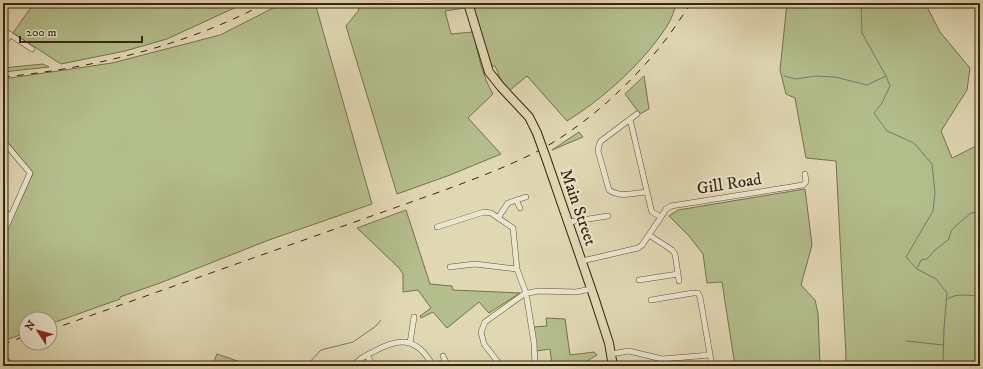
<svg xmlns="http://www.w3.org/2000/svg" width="983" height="369" font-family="'IM FELL DW Pica',serif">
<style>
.green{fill:#b3be8c;stroke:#76724c}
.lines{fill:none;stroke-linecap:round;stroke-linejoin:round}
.stream{stroke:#6f7e6e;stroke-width:1}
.minor-casing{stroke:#625236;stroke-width:6}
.primary-casing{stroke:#38260d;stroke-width:10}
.minor{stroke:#ebe5ce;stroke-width:5}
.primary{stroke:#e0d7b3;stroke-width:8}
.rail{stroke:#38260d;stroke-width:1;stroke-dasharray:7 7;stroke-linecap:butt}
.primary-bridge-casing{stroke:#38260d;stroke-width:10;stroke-linecap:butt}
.primary-bridge{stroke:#e0d7b3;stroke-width:8}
.labels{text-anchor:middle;stroke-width:4;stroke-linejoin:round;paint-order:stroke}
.street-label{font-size:17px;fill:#38260d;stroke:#ebe5ce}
</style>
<rect width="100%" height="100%" fill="#e0d7b3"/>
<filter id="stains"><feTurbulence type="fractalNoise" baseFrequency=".005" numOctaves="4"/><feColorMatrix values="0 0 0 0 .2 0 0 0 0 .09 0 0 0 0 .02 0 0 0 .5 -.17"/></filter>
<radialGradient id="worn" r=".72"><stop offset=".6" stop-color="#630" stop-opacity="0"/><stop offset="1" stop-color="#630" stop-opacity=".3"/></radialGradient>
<path class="green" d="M34,3h211l-78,36 -42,12 -64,13 -48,-31z
M283,3h32l57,201 -103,36 -109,43 -40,14v2l-70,25v-5h-24v14l-23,8v-102l30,-66 -30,-36v-58l109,-16 108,-28z
M356,3h108l1,5 -20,3 6,23 22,-2c5,21 9,44 20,62l-25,24 33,36 -51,21 -53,19 -51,-168 13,-16z
M483,3h194c-3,7 -5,16 -10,23 -24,37 -63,72 -100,95l-40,-45 -18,15 -11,-16v-3l-3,-6h-2l-2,-2 -17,-54 4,-4 5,-2z
M787,3h138l15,29 30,36 -3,22 -26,41 11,27 28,-14v222h-135l1,-10 -10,-195 -30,-3 -11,-60 -9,-4 -6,-24z
M43,64l6,3 -46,5v-4z
M644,76l5,33 -9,5 -15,-20z
M579,132l4,5 -31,13z
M805,189l7,56 -11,40 14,15 3,13 2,53h-85l-13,-84 -15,1 -4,-29 -14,-18 -20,-20 9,-6z
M406,210l24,74 22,2 1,4 67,3 -31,20 -10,-11 -32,26 -14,-16 -12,6 -1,-2 11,-8 -13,-18 -15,2v-18l-4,-6 -42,-40z
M546,318l19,1 5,36 24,-3 3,3 -13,8 2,3h-34l-2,-17 -14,2 -3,-24 14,-1z
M217,354l35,12h-40z
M3,355l7,5 3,6h-10z"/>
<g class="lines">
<path class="stream" d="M861,3l1,30 24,43 4,10 -8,17 -8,10 13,18 27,12 18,21 3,29 -2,18 -27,46 11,12 19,10 11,14 -3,35 -1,34 -2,4
M784,76l12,3 19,-3 20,1 32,8 19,-9
M917,269l4,-9 6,-1 8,-9 14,-11 2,-8 8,-8 12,-10 9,-1
M946,300c10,-8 22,-4 34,-4
M906,341l37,4
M306,366l15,-16 32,-8 23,-16 5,-6"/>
<defs>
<path id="minor" d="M3,5l2,-2
M3,30l29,19
M3,46l7,-12
M637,114l-36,27 -2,4 -1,6 11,39c11,8 26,3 38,2
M630,119l21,90 1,3 9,5 5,-8 5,-3 132,-21 3,-3 -1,-8
M3,141l27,32 -27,61
M516,200l4,8
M3,208l7,10
M498,218l10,-15 18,-6
M569,222l39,-6
M437,227l47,-15 7,1 22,15 4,41 9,24 8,50 1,23
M649,235l23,15 3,4 3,20
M582,261l56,-13 4,-3 19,-28
M450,267l25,-3 42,5
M639,280l39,-6 1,7
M651,300l42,-7h5l2,4 12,69
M410,343l4,-26
M611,354l18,-3 33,8 48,-4
M367,355l6,11
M443,356l5,10
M353,366c5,-6 13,-11 20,-14 27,-15 44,-15 60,14
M436,366l9,-5
M501,366l-17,-22 -3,-12 4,-10 39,-28 14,-3 38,1 15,-3"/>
<path id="primary" d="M468,3l21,69 12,15 28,30 8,16
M546,158l48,139 15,46 4,23"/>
</defs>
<use href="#minor" class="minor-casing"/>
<use href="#primary" class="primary-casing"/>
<use href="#minor" class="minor"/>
<use href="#primary" class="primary"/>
<path class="rail" d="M3,77c91,-9 182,-31 263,-74
M50,330l395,-140c32,-12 64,-24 95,-40 49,-27 93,-68 127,-112 8,-11 16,-23 24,-35
M3,344l23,-8"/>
<defs>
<path id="primary-bridge" d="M537,133l9,25"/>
</defs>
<use href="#primary-bridge" class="primary-bridge-casing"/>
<use href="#primary-bridge" class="primary-bridge"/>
</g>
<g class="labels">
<g class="street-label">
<text transform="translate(729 183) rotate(-9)" y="6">Gill Road</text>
<text transform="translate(579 207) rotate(71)" y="6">Main Street</text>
</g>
</g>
<rect width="983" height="369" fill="none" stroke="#e0d7b3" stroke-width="16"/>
<rect x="4" y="4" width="975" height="361" fill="none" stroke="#38260d" stroke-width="2"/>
<rect x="8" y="8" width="967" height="353" fill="none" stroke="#38260d"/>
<g transform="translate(38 331) rotate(306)"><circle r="19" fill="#ebe5ce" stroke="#a39981"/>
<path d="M0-3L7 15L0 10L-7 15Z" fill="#8f2418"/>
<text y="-6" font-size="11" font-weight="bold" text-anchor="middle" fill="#38260d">N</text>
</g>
<path d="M20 36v6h122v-6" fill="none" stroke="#38260d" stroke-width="2"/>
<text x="26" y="36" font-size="12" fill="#38260d" stroke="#ebe5ce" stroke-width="3" paint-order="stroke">200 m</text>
<rect width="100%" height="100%" filter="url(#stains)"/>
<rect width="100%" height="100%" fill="url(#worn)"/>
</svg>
